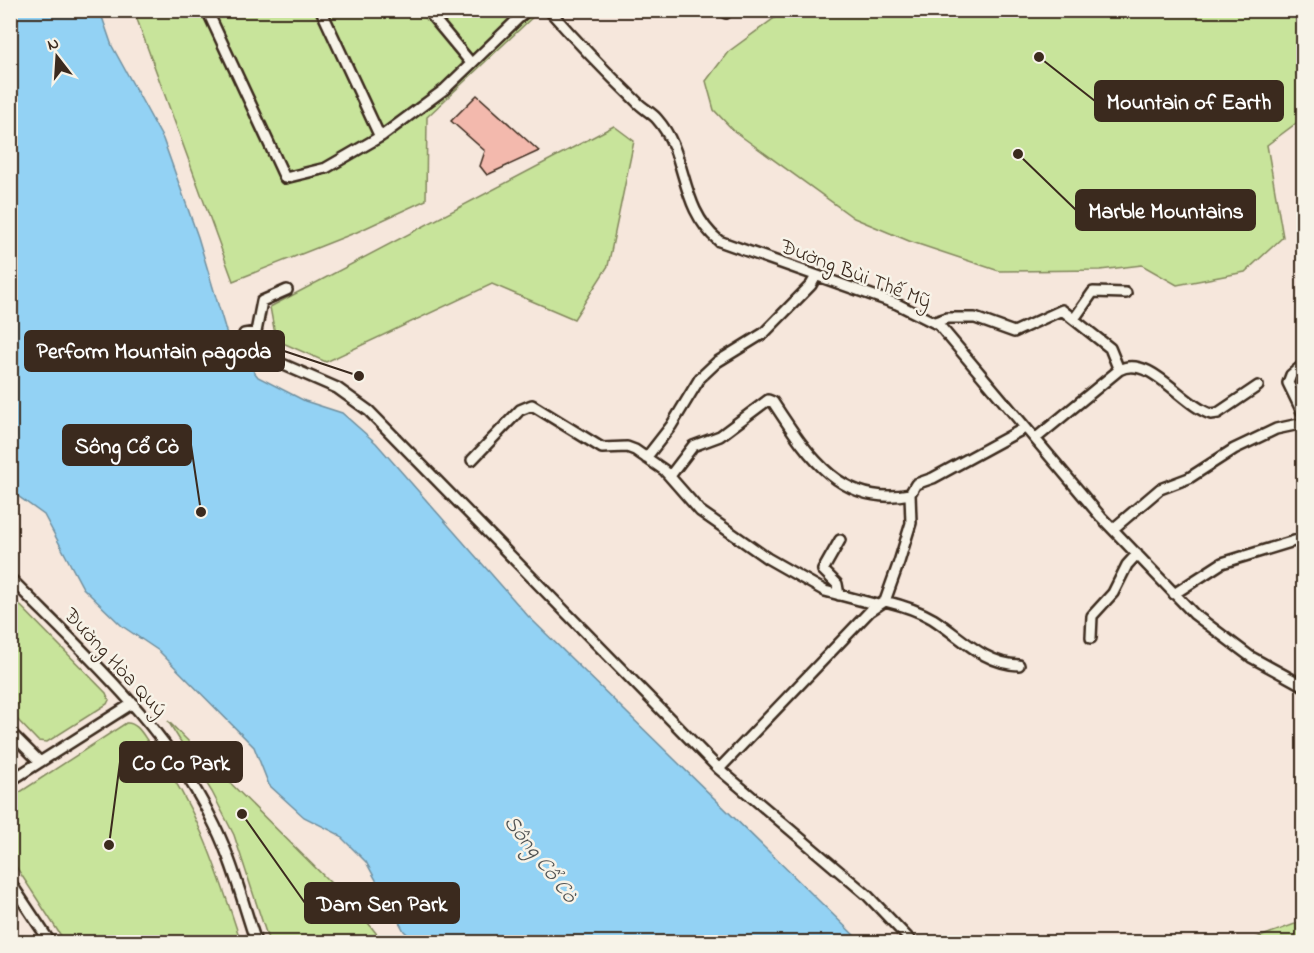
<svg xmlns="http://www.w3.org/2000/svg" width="1314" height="953" font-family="'Indie Flower',sans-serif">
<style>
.green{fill:#c8e49b;stroke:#82875c;stroke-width:1.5}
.water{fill:#93d2f4;stroke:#708f9e;stroke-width:1.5}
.building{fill:#f3b9ad;stroke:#3b2a1e;stroke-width:1.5}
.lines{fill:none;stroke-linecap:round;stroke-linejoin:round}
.street-casing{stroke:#3b2a1e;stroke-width:14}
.street{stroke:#f7f3e8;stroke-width:9}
.labels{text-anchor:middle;stroke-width:5;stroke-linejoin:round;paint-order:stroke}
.street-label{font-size:21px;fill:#3b2a1e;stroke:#f7f3e8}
.water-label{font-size:22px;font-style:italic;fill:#515454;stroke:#f7f3e8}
.leader{fill:none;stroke:#3b2a1e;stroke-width:2}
.callout-dot{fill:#3b2a1e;stroke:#f7f3e8;stroke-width:2}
.callout{fill:#3b2a1e;stroke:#3b2a1e;stroke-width:2}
.callout-label{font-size:22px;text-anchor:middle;font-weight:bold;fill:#fff}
</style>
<rect width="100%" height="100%" fill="#f6e7dc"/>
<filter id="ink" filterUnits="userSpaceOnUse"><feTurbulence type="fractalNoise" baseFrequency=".0167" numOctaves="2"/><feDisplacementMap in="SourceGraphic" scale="12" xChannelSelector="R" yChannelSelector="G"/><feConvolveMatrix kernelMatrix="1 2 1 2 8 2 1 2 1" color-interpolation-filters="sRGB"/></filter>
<g filter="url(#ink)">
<path class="green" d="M134,11h405l-112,106 -1,83 -69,32 -124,49z
M784,11h519v107l-36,27 16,92 -38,35 -68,13 -35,-20 -42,5 -101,1 -90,-30 -55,-23 -120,-87 -20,-21 -8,-29 22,-29z
M614,126l20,15 -26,125 -34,53 -82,-35 -166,78 -50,-22 -6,-33z
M11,596l95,97 3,7 -2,4 -60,38 -9,-1 -27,-28z
M168,721l190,189 25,32h-114l-35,-107 -22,-43z
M126,723c11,-1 17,12 23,20 47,59 69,129 92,199h-176l-54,-83v-61z
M1303,921v21h-57z"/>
<path class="water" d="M10,11h90l12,35 51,93 35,98 30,101 30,39 47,24 37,12 34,30 152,173 333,326h-445l-12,-11 -38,-69 -28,-28 -34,-17 -35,-32 -15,-38 -95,-96 -37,-25 -39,-38 -39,-73 -33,-24z"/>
<path class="building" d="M477,95l62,56 -52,24 -7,-9 5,-15 -34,-30z"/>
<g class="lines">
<defs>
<path id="street" d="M207,10l78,168 41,-10 57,-33 62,-46 82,-79
M321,10l59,127
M427,10l44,53
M549,10c28,32 57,62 87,91 6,7 15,11 21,18 32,36 21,88 62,122l178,63 42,21 162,192 93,97 57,43 53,29
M725,10l1,3
M287,290l-25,11 -6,31 -12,2 15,20 78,34 32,23 350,358 148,126 45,47
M1074,319l19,-27 33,1
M935,322l12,-4h28l39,14 48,-22 48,38 9,22
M1304,364l-13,11 -3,8 16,33
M1035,439l84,-69c30,-17 64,36 92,44l7,-1 40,-27
M646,458l25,-32 29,-48 17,-16 47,-29 47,-48 5,-9
M472,460l48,-50 12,-5 70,43 25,-1 8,3 29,20 36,41 67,47 58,33 53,14
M670,476l23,-30 27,-10 48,-36 5,2c33,50 66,106 137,92
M1113,529l47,-40 29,-11 45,-29 42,-20 28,-6
M10,578c76,77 158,149 205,248 18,37 28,78 41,116
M1174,594l48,-31 82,-25
M839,595l-2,-11 -14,-14 17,-30
M885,601c16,4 33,9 48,18 28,18 51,45 86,46
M1091,638l1,-22 21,-23 14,-28 10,-11
M10,732l30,30
M719,769l151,-158 15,-10 14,-39 12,-39 -1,-29 6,-10 17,-6 92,-50
M10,781l123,-78
M10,882l40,60"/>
</defs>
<use href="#street" class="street-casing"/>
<use href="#street" class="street"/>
</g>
</g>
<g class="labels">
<g class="street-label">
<text transform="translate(856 273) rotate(21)" y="7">Đường Bùi Thế Mỹ</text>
<text transform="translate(116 662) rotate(47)" y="7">Đường Hòa Quý</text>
</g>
<g class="water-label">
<text transform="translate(542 858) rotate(52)" y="8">Sông Cổ Cò</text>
</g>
</g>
<path class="leader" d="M1039 57L1095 101M1018 154L1076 210M359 376L284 351M201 512L191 445M109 845L120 762M242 814L305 903"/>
<g class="callout-dot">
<circle cx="1039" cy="57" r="6"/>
<circle cx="1018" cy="154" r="6"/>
<circle cx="359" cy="376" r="6"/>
<circle cx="201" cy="512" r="6"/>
<circle cx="109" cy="845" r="6"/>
<circle cx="242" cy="814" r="6"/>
</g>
<g class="callout">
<rect x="1095" y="81" width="188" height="40" rx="6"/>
<rect x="1076" y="190" width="179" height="40" rx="6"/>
<rect x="25" y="331" width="259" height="40" rx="6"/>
<rect x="63" y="425" width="128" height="40" rx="6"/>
<rect x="120" y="742" width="122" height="40" rx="6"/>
<rect x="305" y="883" width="154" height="40" rx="6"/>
</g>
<g class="callout-label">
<text x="1189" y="109">Mountain of Earth</text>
<text x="1166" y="218">Marble Mountains</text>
<text x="154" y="358">Perform Mountain pagoda</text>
<text x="127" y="453">Sông Cổ Cò</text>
<text x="181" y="770">Co Co Park</text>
<text x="382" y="911">Dam Sen Park</text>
</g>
<rect width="1314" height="953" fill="none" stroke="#f7f3e8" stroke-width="36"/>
<rect x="18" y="18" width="1278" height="917" fill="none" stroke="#3b2a1e" stroke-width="2" filter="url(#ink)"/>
<g transform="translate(57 57) rotate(343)" stroke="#f7f3e8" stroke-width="4.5" paint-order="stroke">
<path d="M0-4.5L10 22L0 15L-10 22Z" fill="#3b2a1e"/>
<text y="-9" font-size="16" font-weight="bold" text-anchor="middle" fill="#3b2a1e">N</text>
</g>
</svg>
